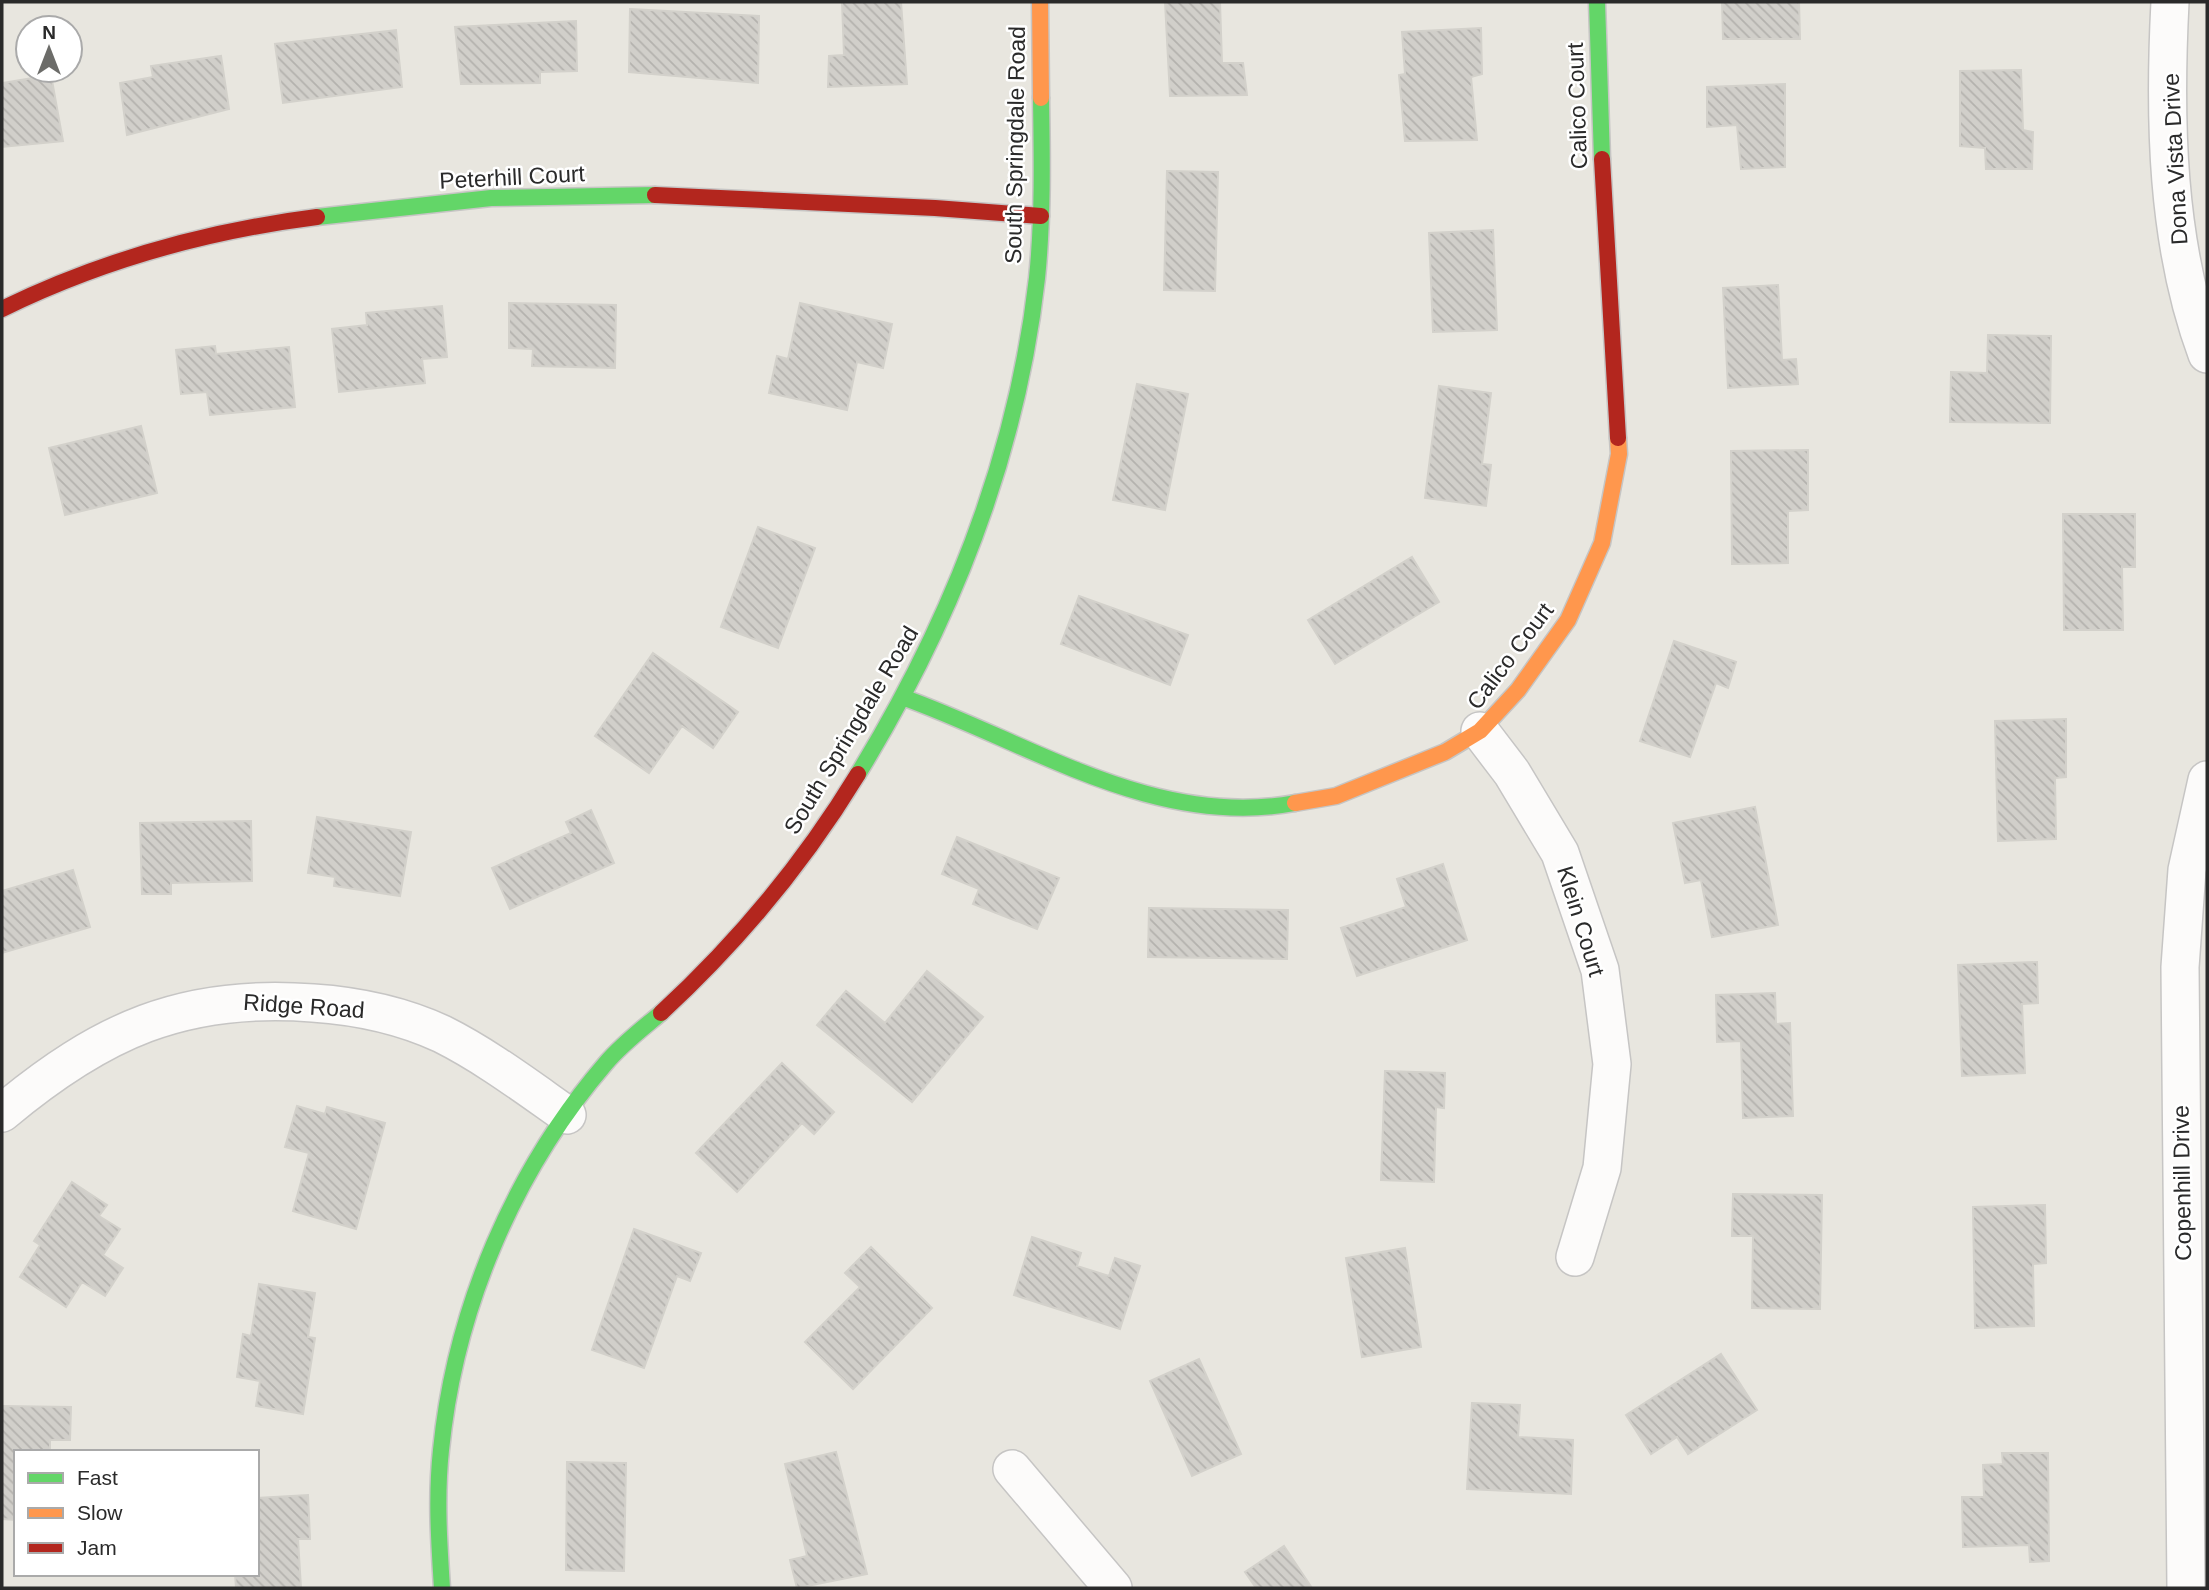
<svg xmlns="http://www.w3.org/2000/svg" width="2209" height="1590" font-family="Helvetica,sans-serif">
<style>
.building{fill:url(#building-back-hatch);stroke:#d3d1cb;stroke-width:2}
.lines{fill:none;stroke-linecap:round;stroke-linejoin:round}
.street-casing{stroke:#c6c5c4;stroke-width:40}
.fast-casing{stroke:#c6c5c4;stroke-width:19}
.slow-casing{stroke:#c6c5c4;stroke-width:19}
.jam-casing{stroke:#c6c5c4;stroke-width:19}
.street{stroke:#fcfbfa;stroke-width:37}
.fast{stroke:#63d668;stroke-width:16}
.slow{stroke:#ff974d;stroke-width:16}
.jam{stroke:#b3261e;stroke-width:16}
.labels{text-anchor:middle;stroke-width:5;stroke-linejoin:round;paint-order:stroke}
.street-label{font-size:23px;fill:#2a2a2a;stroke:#fff}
</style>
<defs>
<pattern id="building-back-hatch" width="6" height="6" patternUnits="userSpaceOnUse" patternTransform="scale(1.75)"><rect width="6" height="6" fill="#d1cfca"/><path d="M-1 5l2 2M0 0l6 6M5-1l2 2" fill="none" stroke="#b4b2ae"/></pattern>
</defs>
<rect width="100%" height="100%" fill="#e8e6df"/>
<path class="building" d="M842,2h59l6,82 -79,3 1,-31 15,-1z
M1165,2h55l2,61h21l4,32 -77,1z
M1722,2h77l1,37h-77z
M630,9l129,7 -1,67 -129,-11z
M576,21l1,50 -37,1v11l-79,1 -6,-57z
M1481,28l1,46 -11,3 6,63 -72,1 -6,-66 6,-1 -3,-42z
M396,30l6,57 -119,16 -8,-59z
M221,56l8,53 -102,26 -7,-52 33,-6 -2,-11z
M2021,70l2,60 10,2 -1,37h-46l-1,-21 -25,-2v-75z
M51,75l12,66 -61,6v-64z
M1785,84v83l-44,2 -4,-44 -30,2v-40z
M1167,171l51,1 -3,119 -51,-1z
M1493,230l4,100 -64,2 -4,-99z
M1778,285l4,75 14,-1 2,25 -70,4 -5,-100z
M509,303l107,2 -1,63 -83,-2 1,-17 -24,-1z
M800,303l92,21 -9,44 -26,-6 -10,48 -78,-17 8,-37 11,3z
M442,306l5,51 -25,2 3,24 -86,9 -7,-63 35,-4 -1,-12z
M1988,335l63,1 -1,87 -100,-1 1,-50 36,1z
M215,346l1,8 73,-7 6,60 -85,8 -3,-23 -26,2 -5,-44z
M1137,384l51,10 -23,116 -52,-10z
M1439,386l52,7 -9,71 9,1 -5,41 -61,-8z
M141,426l16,67 -92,22 -16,-67z
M1808,450v60l-20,1v52l-56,1 -1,-113z
M2063,514h72v53h-13l1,63h-59z
M758,527l57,21 -37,100 -57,-21z
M1412,557l27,45 -104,62 -27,-44z
M1079,596l109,39 -18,50 -109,-41z
M1674,641l62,21 -8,26 -12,-5 -26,74 -50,-16z
M653,653l85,59 -25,36 -31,-22 -33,47 -54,-37z
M2066,719v58l-11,1 1,61 -58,2 -3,-120z
M1755,807l23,118 -66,12 -11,-57 -16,3 -12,-60z
M591,810l23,53 -104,46 -18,-41 79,-35 -5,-11z
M317,817l94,15 -11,64 -66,-10 1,-9 -27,-4z
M251,821l1,60 -81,2v11h-29l-2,-71z
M957,837l102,41 -22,51 -64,-25 6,-15 -37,-15z
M1443,864l24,76 -110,36 -16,-48 65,-21 -9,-28z
M73,870l17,57 -88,26v-62z
M1149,908l139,2 -1,49 -139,-2z
M2037,962l1,41 -16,1 3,69 -63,3 -4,-111z
M927,971l56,46 -71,85 -95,-77 29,-34 39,32z
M1775,993l1,31 14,-1 3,93 -50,2 -2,-77 -24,1 -1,-47z
M782,1063l52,49 -20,22 -12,-11 -65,69 -41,-39z
M1385,1071l60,2 -1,35 -8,-1 -2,75 -53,-2z
M297,1106l28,8 2,-7 58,16 -29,106 -63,-18 16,-58 -24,-6z
M72,1182l35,23 -8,11 21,13 -17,26 20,13 -18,28 -23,-14 -16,25 -46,-30 20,-32 -6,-4z
M1733,1194l89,1 -2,114 -68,-1 1,-72h-21z
M2045,1205l1,58 -13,1 1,62 -59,2 -2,-121z
M634,1229l67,24 -11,28 -13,-5 -33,92 -52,-18z
M1032,1237l49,16 -4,13 32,10 6,-18 25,8 -20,63 -106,-34z
M871,1247l61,61 -79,81 -48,-47 55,-55 -15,-14z
M1405,1248l16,99 -59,10 -16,-99z
M259,1284l56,9 -7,44 7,1 -12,76 -47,-8 4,-25 -23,-4 6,-43 8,2z
M1721,1354l36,56 -69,44 -11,-17 -26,17 -25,-39z
M1199,1359l42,95 -49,22 -42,-95z
M1472,1403l48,2 -2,32 55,3 -2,54 -104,-5z
M2,1406l69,1 -1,33h-20v12h-34v68l-14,-1z
M836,1452l31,122 -70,14 -7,-28 17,-4 -22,-92z
M2002,1453h46l1,108 -19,1 -1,-17 -66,2 -1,-50h22l-1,-32 20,-1z
M567,1462l59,1 -2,108 -58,-1z
M308,1495l2,44h-12l3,49h-65l-1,-14h22v-76z
M1284,1546l28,42h-56l-11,-16z"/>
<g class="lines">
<defs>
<path id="street" d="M2170,2c-6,116 -4,242 37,352
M1480,731l32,42 48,80 40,117 12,94 -10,104 -27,89
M2,1113c98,-82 181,-120 311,-110 45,3 88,12 129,31 44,22 85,53 125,81
M1012,1469l101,119
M2186,1588l-6,-621 7,-97 20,-90"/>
<path id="fast" d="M1597,2l5,157
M317,217l174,-19 164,-3
M902,697c127,45 252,132 393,106
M858,774c93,-152 159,-318 179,-496 6,-59 5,-120 4,-180
M442,1588c-3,-46 -6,-92 -1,-138 14,-141 73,-280 165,-387 16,-19 36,-34 55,-50"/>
<path id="slow" d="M1040,2l1,96
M1295,803l41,-7 109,-44 35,-21 38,-41 50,-70 34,-77 17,-89 -1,-16"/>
<path id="jam" d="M1602,159l16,279
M655,195l280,13 106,8
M2,309c100,-49 204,-78 315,-92
M661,1013c75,-69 144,-152 197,-239"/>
</defs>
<use href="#street" class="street-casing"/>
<use href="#fast" class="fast-casing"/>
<use href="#slow" class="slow-casing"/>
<use href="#jam" class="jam-casing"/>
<use href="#street" class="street"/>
<use href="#fast" class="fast"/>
<use href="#slow" class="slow"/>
<use href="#jam" class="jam"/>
</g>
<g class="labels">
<g class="street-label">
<text transform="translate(1577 106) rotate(-92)" y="8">Calico Court</text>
<text transform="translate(1015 145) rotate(-89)" y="8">South Springdale Road</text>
<text transform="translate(2175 159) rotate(-93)" y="8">Dona Vista Drive</text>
<text transform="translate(512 177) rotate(-3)" y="8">Peterhill Court</text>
<text transform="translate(1510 656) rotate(-53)" y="8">Calico Court</text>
<text transform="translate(851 730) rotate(-59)" y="8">South Springdale Road</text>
<text transform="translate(1581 921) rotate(73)" y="8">Klein Court</text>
<text transform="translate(304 1006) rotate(4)" y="8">Ridge Road</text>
<text transform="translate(2182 1183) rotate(-91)" y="8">Copenhill Drive</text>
</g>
</g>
<rect width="2209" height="1590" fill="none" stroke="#2a2a2a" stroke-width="7"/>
<rect x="14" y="1450" width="245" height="126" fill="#ffffff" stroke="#aaaaaa" stroke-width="2"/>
<rect x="28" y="1473" width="35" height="10" fill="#63d668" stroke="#aaaaaa" stroke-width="2"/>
<text x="77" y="1485" font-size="21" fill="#2a2a2a">Fast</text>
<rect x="28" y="1508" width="35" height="10" fill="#ff974d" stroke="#aaaaaa" stroke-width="2"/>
<text x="77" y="1520" font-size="21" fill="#2a2a2a">Slow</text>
<rect x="28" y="1543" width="35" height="10" fill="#b3261e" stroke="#aaaaaa" stroke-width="2"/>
<text x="77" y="1555" font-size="21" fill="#2a2a2a">Jam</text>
<g transform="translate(49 49)"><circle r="33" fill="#ffffff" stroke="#aaaaaa" stroke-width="2"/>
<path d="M0-5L12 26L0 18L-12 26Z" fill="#6c6c69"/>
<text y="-10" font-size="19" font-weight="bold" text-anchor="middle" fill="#2a2a2a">N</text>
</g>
</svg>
